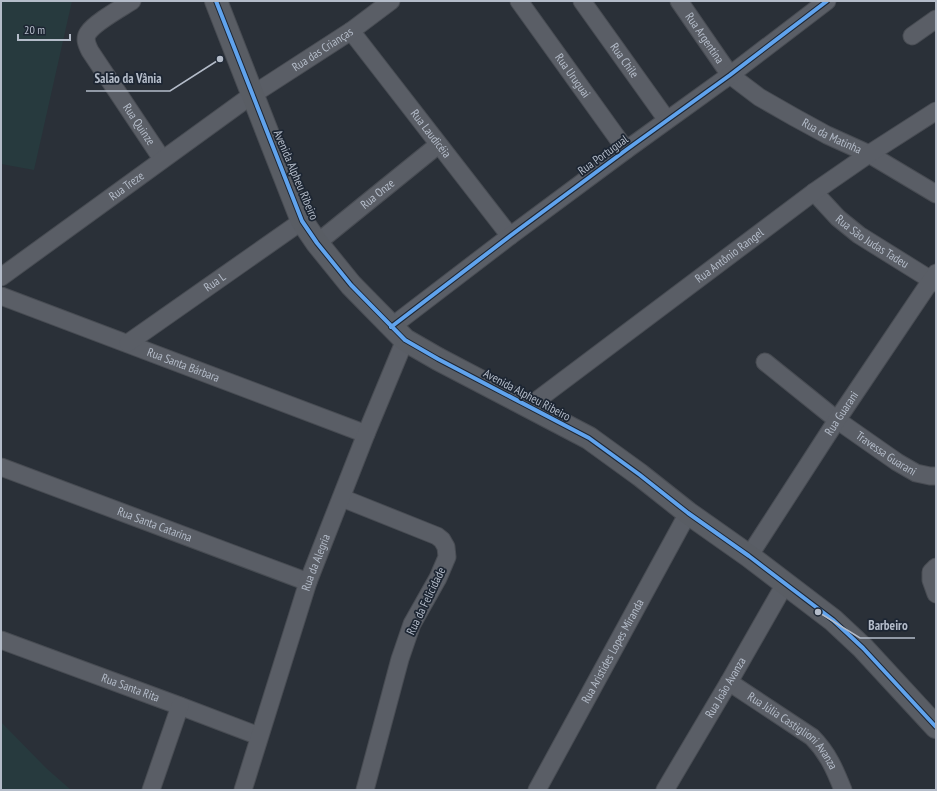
<svg xmlns="http://www.w3.org/2000/svg" width="937" height="791" font-family="'PT Sans Narrow',sans-serif">
<style>
.green{fill:#273a3e}
.lines{fill:none;stroke-linecap:round;stroke-linejoin:round}
.street-casing{stroke:#484c53;stroke-width:19}
.secondary-casing{stroke:#484c53;stroke-width:24}
.street{stroke:#5a5e66;stroke-width:17}
.secondary{stroke:#595d64;stroke-width:22}
.cycleway-casing{stroke:#1d2633;stroke-width:6}
.cycleway{stroke:#60a3ed;stroke-width:4}
.labels{text-anchor:middle;stroke-width:3.5;stroke-linejoin:round;paint-order:stroke}
.street-label{font-size:12px;fill:#b4bcc9;stroke:#1d2633}
.leader{fill:none;stroke:#b4bcc9;stroke-width:1.5}
.callout-dot{fill:#b4bcc9;stroke:#1d2633;stroke-width:1.5}
.callout-label{font-size:13px;text-anchor:middle;font-weight:bold;fill:#b4bcc9;stroke:#1d2633;stroke-width:3.5;stroke-linejoin:round;paint-order:stroke}
</style>
<rect width="100%" height="100%" fill="#2a3038"/>
<path class="green" d="M1,1h71l-38,169 -33,-6z
M1,722l45,46 25,22h-70z"/>
<g class="lines">
<defs>
<g id="street">
<path id="s1" d="M132,1c-11,7 -38,22 -44,32 -4,6 -1,12 2,18l72,108"/>
<path id="s2" d="M519,1l107,149"/>
<path id="s3" d="M582,1l85,119"/>
<path id="s4" d="M679,1l51,74 29,22 35,20 33,18 42,19 67,40"/>
<path id="s5" d="M351,31l159,205"/>
<path d="M912,36l24,-17"/>
<path id="s6" d="M814,192l24,26 21,17 77,48"/>
<path id="s7" d="M317,243l121,-98"/>
<path id="s8" d="M1,277l251,-182 99,-64 40,-30"/>
<path id="s9" d="M1,296l365,138"/>
<path d="M391,327l119,-91 116,-86 104,-75 97,-74"/>
<path id="s10" d="M128,343l174,-122"/>
<path id="s11" d="M765,362l72,58 60,42 19,11 14,3h6"/>
<path id="s12" d="M528,407l286,-215 55,-38 67,-43"/>
<path id="s13" d="M1,467l307,115"/>
<path d="M342,498l95,38 5,4 4,7 1,10 -9,21 -26,46 -12,35 -35,131"/>
<path id="s14" d="M749,556l88,-136 99,-147"/>
<path d="M936,567l-5,5v8l5,14"/>
<path id="s15" d="M1,640l179,66 79,30"/>
<path id="s16" d="M729,682l83,55c16,16 23,33 31,53"/>
<path d="M151,790l29,-84"/>
<path id="s17" d="M243,790l65,-208 58,-148 39,-94"/>
<path id="s18" d="M537,790l151,-277"/>
<path id="s19" d="M665,790l64,-108 56,-98"/>
</g>
<path id="secondary" d="M216,1l86,220 15,22 34,42 54,55 33,19 151,79 51,37 48,38 61,43 84,64 30,28 73,79"/>
</defs>
<use href="#street" class="street-casing"/>
<use href="#secondary" class="secondary-casing"/>
<use href="#street" class="street"/>
<use href="#secondary" class="secondary"/>
<defs>
<path id="cycleway" d="M216,1l86,220 15,22 34,42 54,55 33,19 151,79 51,37 48,38 61,43 84,64 30,28 73,79
M391,327l119,-91 116,-86 104,-75 97,-74"/>
</defs>
<use href="#cycleway" class="cycleway-casing"/>
<use href="#cycleway" class="cycleway"/>
</g>
<g class="labels">
<g class="street-label">
<text dy="4" stroke="none"><textPath href="#s4" startOffset="45">Rua Argentina</textPath></text>
<text dy="4" stroke="none"><textPath href="#s8" startOffset="394">Rua das Crianças</textPath></text>
<text dy="4" stroke="none"><textPath href="#s3" startOffset="73">Rua Chile</textPath></text>
<text dy="4" stroke="none"><textPath href="#s2" startOffset="92">Rua Uruguai</textPath></text>
<text dy="4" stroke="none"><textPath href="#s1" startOffset="162">Rua Quinze</textPath></text>
<text dy="4" stroke="none"><textPath href="#s5" startOffset="130">Rua Laudicéia</textPath></text>
<text dy="4" stroke="none"><textPath href="#s4" startOffset="209">Rua da Matinha</textPath></text>
<text transform="translate(603 155) rotate(-36)" y="4">Rua Portugual</text>
<text transform="translate(296 175) rotate(67)" y="4">Avenida Alpheu Ribeiro</text>
<text dy="4" stroke="none"><textPath href="#s8" startOffset="155">Rua Treze</textPath></text>
<text dy="4" stroke="none"><textPath href="#s7" startOffset="78">Rua Onze</textPath></text>
<text dy="4" stroke="none"><textPath href="#s6" startOffset="77">Rua São Judas Tadeu</textPath></text>
<text dy="4" stroke="none"><textPath href="#s12" startOffset="252">Rua Antônio Rangel</textPath></text>
<text dy="4" stroke="none"><textPath href="#s10" startOffset="106">Rua L</textPath></text>
<text dy="4" stroke="none"><textPath href="#s9" startOffset="195">Rua Santa Bárbara</textPath></text>
<text transform="translate(527 395) rotate(28)" y="4">Avenida Alpheu Ribeiro</text>
<text dy="4" stroke="none"><textPath href="#s14" startOffset="170">Rua Guarani</textPath></text>
<text dy="4" stroke="none"><textPath href="#s11" startOffset="152">Travessa Guarani</textPath></text>
<text dy="4" stroke="none"><textPath href="#s13" startOffset="164">Rua Santa Catarina</textPath></text>
<text dy="4" stroke="none"><textPath href="#s17" startOffset="239">Rua da Alegria</textPath></text>
<text transform="translate(426 601) rotate(-64)" y="4">Rua da Felicidade</text>
<text dy="4" stroke="none"><textPath href="#s18" startOffset="158">Rua Aristides Lopes Miranda</textPath></text>
<text dy="4" stroke="none"><textPath href="#s15" startOffset="138">Rua Santa Rita</textPath></text>
<text dy="4" stroke="none"><textPath href="#s19" startOffset="119">Rua João Avanza</textPath></text>
<text dy="4" stroke="none"><textPath href="#s16" startOffset="81">Rua Júlia Castiglioni Avanza</textPath></text>
</g>
</g>
<path class="leader" d="M220 59L170 91H86M818 612L860 638H915"/>
<g class="callout-dot">
<circle cx="220" cy="59" r="4"/>
<circle cx="818" cy="612" r="4"/>
</g>
<g class="callout-label">
<text x="128" y="83">Salão da Vânia</text>
<text x="888" y="630">Barbeiro</text>
</g>
<rect width="937" height="791" fill="none" stroke="#b4bcc9" stroke-width="4"/>
<path d="M18 34v6h52v-6" fill="none" stroke="#b4bcc9" stroke-width="2"/>
<text x="24" y="34" font-size="12" fill="#b4bcc9" stroke="#1d2633" stroke-width="3" paint-order="stroke">20 m</text>
</svg>
